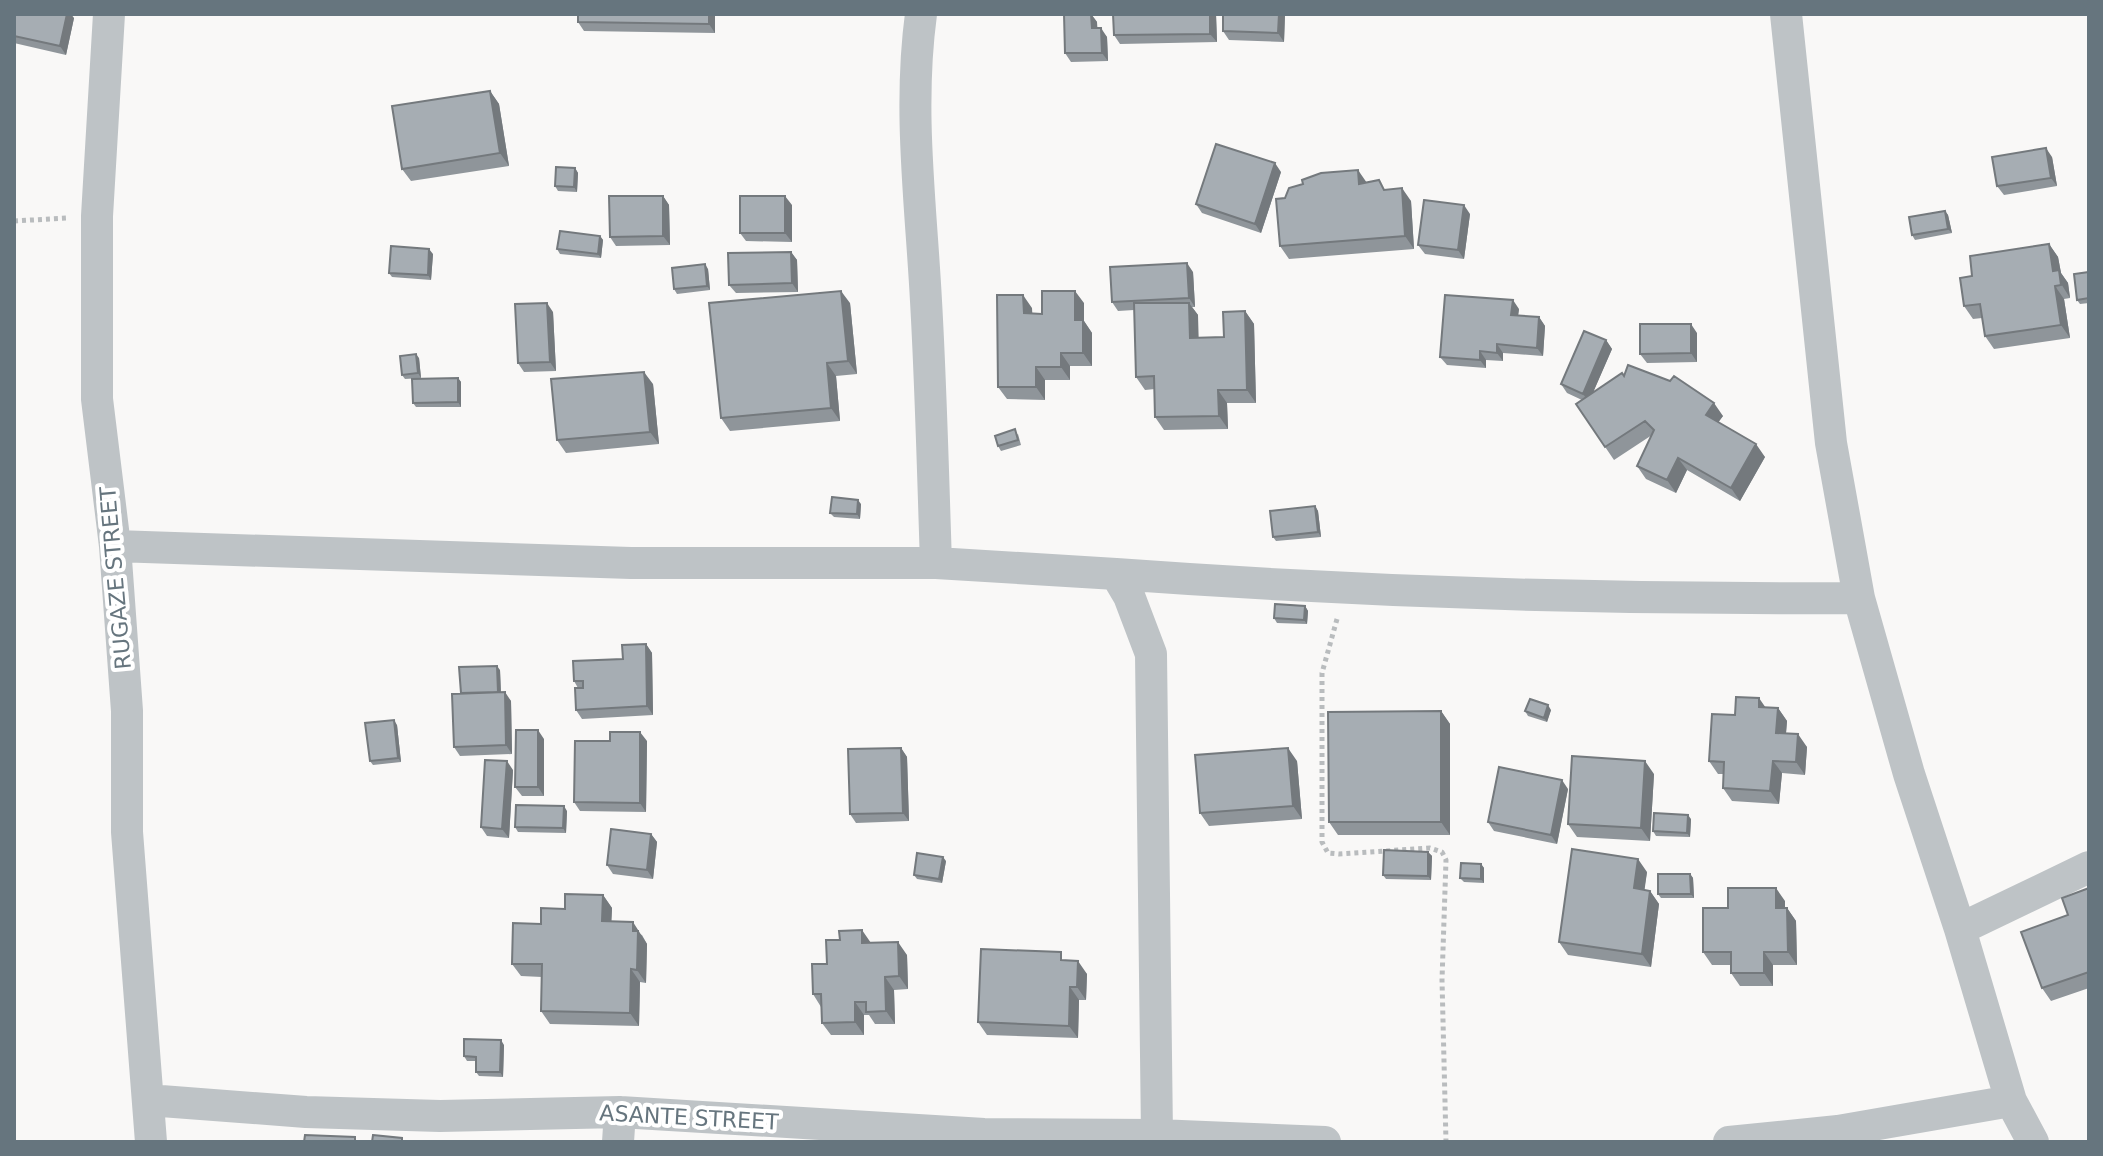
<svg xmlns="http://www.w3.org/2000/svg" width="2103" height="1156" font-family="'DejaVu Sans',sans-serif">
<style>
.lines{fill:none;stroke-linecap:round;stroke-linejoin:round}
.path{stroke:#b9bcbe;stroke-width:5;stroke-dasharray:4 4;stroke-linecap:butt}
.minor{stroke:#bec3c6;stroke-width:32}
.wall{fill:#8f959a}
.shaded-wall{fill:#74797d}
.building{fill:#a6adb3;stroke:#74797d;stroke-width:2}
.labels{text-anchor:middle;stroke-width:8;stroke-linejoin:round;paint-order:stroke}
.street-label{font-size:22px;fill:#66757e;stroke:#fff}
</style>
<rect width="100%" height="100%" fill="#f9f8f7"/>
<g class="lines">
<path class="path" d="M14,221l54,-3
M1337,619l-15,54v169l6,11 11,1 91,-6 12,4 4,8 -4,120 4,162"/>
<path class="minor" d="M109,14l-12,202v183l18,147 12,165v121l24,310
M921,14c-13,96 0,191 5,287 5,87 7,175 10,262
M1786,14l45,429 28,155 50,176 51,155 51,172 22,41
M115,546l516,17h305l180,11 13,22 22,58 6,481
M1116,574c247,18 495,26 743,24
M1960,929l129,-62
M148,1100l158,12 134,4 180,-4 364,22 173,1 168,7
M618,1142l2,-30
M1729,1142l109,-11 173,-30"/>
</g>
<path class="wall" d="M14,14l60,4 -8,37 -52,-12z
M578,14h137v19l-131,-2 -6,-9z
M1091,14l6,8v6l10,9 1,24 -37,1 -6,-9z
M1216,14l1,28 -97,2 -6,-9z
M1285,14l-1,28 -55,-2 -6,-9z
M490,91l9,13 10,62 -98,15 -9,-12z
M2052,157l5,29 -53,9 -7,-9z
M575,168l3,5 -1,19 -19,-1 -3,-5z
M1281,172l-20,61 -59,-20 -6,-9z
M1366,182l45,19 3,48 -125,10 -9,-13 5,-48z
M663,196l6,9 1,40 -54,1 -6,-9z
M792,205v37l-46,-1 -6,-8z
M1945,211l3,4 4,18 -37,7 -3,-5z
M1470,214l-6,45 -39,-5 -7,-9z
M600,236l3,4 -2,18 -41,-4 -3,-5z
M2049,244l9,13 3,16 7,10 2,15 -6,1 6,39 -76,11 -9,-13 -3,-18 -9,1 -9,-13 8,-30z
M791,252l6,8 1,32 -62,1 -7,-8z
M433,254l-2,26 -39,-3 -3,-4z
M708,269l2,21 -33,4 -3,-5z
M1193,272l2,35h-3l6,8v22h26l21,-26 9,13 2,79h-29l1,26 -64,1 -9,-13v-28l-10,1 -9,-13 -2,-67 -16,1 -6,-9z
M2089,272v31l-9,1 -3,-4z
M850,303l7,71 -21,2 4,45 -110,10 -9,-13z
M1084,303v18l8,12v33h-22v14h-25v20l-38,-1 -9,-12 34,-79v5l10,1z
M1519,309l-1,6 21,2 6,9 -2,30 -40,-3v8l-17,-1v8l-39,-3 -7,-8z
M553,312l3,59 -32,1 -6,-9z
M1697,333v29l-50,1 -7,-9z
M1606,340l6,9 -19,43 31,-16 99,40 -5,6 47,35 -25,44 -53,-31 -11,23 -30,-14 -9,-13 15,-31 -38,25 -38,-56 6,-4 -15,-7 -6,-9z
M419,358l2,20 -16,1 -3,-4z
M458,378l3,4v25h-45l-3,-4z
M653,384l6,60 -93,9 -9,-13z
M1018,434l3,11 -20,6 -3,-5z
M861,504l-1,15 -26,-2 -4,-4z
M1315,506l3,5 3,26 -45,4 -3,-4z
M1305,606l3,5 -1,13 -30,-1 -3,-5z
M646,644l6,9 1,62 -71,4 -6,-9 2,-22 -4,-7 49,-22z
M500,670l1,22 10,9 1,53 -52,2 -6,-9 7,-54z
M1765,707l13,1 9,13 -1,12 21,14 -2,28 -23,-2 -3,31 -47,-3 -9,-13 1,-14h-6l-9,-13 26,-46z
M1551,710l-4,12 -19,-6 -3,-5z
M1441,711l9,13v111h-112l-9,-13z
M397,725l4,37 -28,3 -3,-4z
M544,739v57h-22l-7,-9z
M610,741h37l-1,71 -66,-1 -6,-9z
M901,748l6,9 2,64 -53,2 -6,-9z
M1297,761l5,58 -93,7 -9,-13z
M513,770l-4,68 -22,-2 -6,-9z
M1654,774l-4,67 -73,-4 -9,-13z
M1568,789l-11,55 -63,-13 -6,-9z
M567,811l-1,22 -48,-1 -3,-5z
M1691,819l-1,18 -34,-1 -3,-5z
M651,834l6,8 -4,37 -40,-5 -6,-9z
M1428,852l4,4 -1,24 -45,-1 -3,-4z
M946,861l-4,22 -25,-4 -3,-4z
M1481,864l3,4v15l-20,-1 -4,-4z
M1647,872l-3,18 6,1 9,13 -8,63 -83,-12 -9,-13z
M1690,874l3,4 1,20h-33l-3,-4z
M2089,888v100l-38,13 -9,-13 26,-73z
M603,895l9,13 -1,13 31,14 5,9 -1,39 -6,-1 -1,44 -89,-2 -9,-13 1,-34 -21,-1 -9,-12 29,-40 24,-15z
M1785,901v7h2l9,13 1,44h-24v21h-33l-9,-13v-8h-19l-9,-13 25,-44z
M870,943l37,12 1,34 -14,1 1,34h-20l-6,-9h-5v20h-33l-9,-12 -1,-16 -8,-13 14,-30z
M1067,960l20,14 -1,26h-7l-1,38 -91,-3 -9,-13z
M504,1045l-1,32 -24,-1 -3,-4v-11h-9l-3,-5z"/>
<path class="shaded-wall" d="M67,14h4l3,4 -8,37 -6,-9z
M709,14h6v19l-6,-9z
M1091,14l6,8 1,15 -6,-9z
M1210,14h6l1,28 -7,-8z
M1279,14h6l-1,28 -6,-9z
M1101,28l6,9 1,24 -6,-8z
M490,91l9,13 10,62 -9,-13z
M2046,148l6,9 5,29 -6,-8z
M1275,163l6,9 -20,61 -6,-9z
M575,168l3,5 -1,19 -3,-5z
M1358,170l9,13 -8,1z
M1402,188l9,13 3,48 -9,-13z
M663,196l6,9 1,40 -7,-9z
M785,196l7,9v37l-7,-9z
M1464,205l6,9 -6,45 -6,-9z
M1945,211l3,4 4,18 -4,-4z
M600,236l3,4 -2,18 -3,-4z
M2049,244l9,13 3,16 7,10 2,15 -17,-27z
M429,249l4,5 -2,26 -3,-5z
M791,252l6,8 1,32 -6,-9z
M1187,263l6,9 2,35 -6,-9z
M705,264l3,5 2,21 -3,-4z
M2055,286l9,13 6,39 -9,-13z
M841,291l9,12 7,71 -9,-13z
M1075,291l9,12v18l8,12v33l-9,-13 -8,-33z
M1023,295l9,13 1,18 -9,-13z
M1513,300l6,9 -2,15 -6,-9z
M547,303l6,9 3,59 -6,-9z
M1189,303l9,12 1,35 -9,-12z
M1245,311l9,13 2,79 -9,-13z
M1539,317l6,9 -2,30 -6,-8z
M1691,324l6,9v29l-6,-9z
M1606,340l6,9 -23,53 -6,-8z
M1497,344l6,9v8l-6,-8z
M1480,351l6,9v8l-6,-8z
M1061,353l9,13v14l-9,-13z
M416,354l3,4 2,20 -3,-5z
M827,363l9,13 4,45 -9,-13z
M1036,367l9,13v20l-9,-13z
M644,372l9,12 6,60 -9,-12z
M458,378l3,4v25l-3,-5z
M1218,390l9,13 1,26 -9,-13z
M1714,403l9,13 -8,11 -9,-12z
M1756,444l9,13 -25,44 -9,-13z
M1678,458l9,12 -11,23 -9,-13z
M858,500l3,4 -1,15 -3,-5z
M1315,506l3,5 3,26 -3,-5z
M1305,606l3,5 -1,13 -3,-4z
M646,644l6,9 1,62 -6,-9z
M497,666l3,4 1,27 -3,-5z
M505,692l6,9 1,53 -6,-9z
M1759,698l9,13 -9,-4z
M1548,705l3,5 -4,12 -3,-4z
M1778,708l9,13 -2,24 -9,-12z
M1441,711l9,13v111l-9,-13z
M394,720l3,5 4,37 -3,-4z
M538,730l6,9v57l-6,-9z
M640,732l7,9 -1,71 -6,-9z
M1798,734l9,13 -2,28 -9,-13z
M901,748l6,9 2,64 -6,-8z
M1288,748l9,13 5,58 -9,-13z
M507,761l6,9 -4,68 -7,-9z
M1645,761l9,13 -4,67 -9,-13z
M1773,761l9,12 -3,31 -9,-13z
M1562,780l6,9 -11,55 -6,-9z
M564,806l3,5 -1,22 -3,-5z
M1688,815l3,4 -1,18 -3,-4z
M651,834l6,8 -4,37 -6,-9z
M1428,852l4,4 -1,24 -3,-4z
M943,857l3,4 -4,22 -3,-4z
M1638,859l9,13 -4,29 -9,-13z
M1481,864l3,4v15l-3,-4z
M1690,874l3,4 1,20 -3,-4z
M1776,888l9,13v20l-9,-13z
M1650,891l9,13 -8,63 -9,-13z
M603,895l9,13 -1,26 -9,-13z
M1787,908l9,13 1,44 -9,-13z
M633,922l14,22 -1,39 -9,-13z
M862,930l9,13h-9z
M898,942l9,13 1,34 -9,-13z
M1764,952l9,13v21l-9,-13z
M1078,961l9,13 -1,26 -9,-13z
M631,969l9,13 -1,44 -9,-13z
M885,977l9,13 1,34 -9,-13z
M1070,987l9,13 -1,38 -9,-12z
M855,1002l9,13v20l-9,-13z
M501,1040l3,5 -1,32 -3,-5z"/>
<path class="building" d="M14,14h53l-7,32 -46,-10z
M578,14h131v10l-131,-2z
M1064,14h27l1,14h9l1,25h-37z
M1113,14h97v20l-96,1z
M1223,14h56l-1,19 -55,-2z
M490,91l10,62 -98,16 -10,-63z
M1216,144l59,19 -20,61 -59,-20z
M2046,148l5,30 -54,8 -5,-29z
M556,167l19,1 -1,19 -19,-1z
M1358,170l1,14 20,-4 5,10 18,-2 3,48 -125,10 -4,-47 9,-1 4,-10 14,-4 -1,-4 19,-7z
M609,196h54v40l-53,1z
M740,196h45v37h-45z
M1424,200l40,5 -6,45 -40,-5z
M1945,211l3,18 -36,6 -3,-18z
M560,231l40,5 -2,18 -41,-5z
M2049,244l4,27 6,-1 2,15 -6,1 6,39 -76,11 -5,-32 -16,2 -4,-28 12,-2 -2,-20z
M391,246l38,3 -1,26 -39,-2z
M791,252l1,31 -63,2 -1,-32z
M1187,263l2,35 -77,4 -2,-35z
M705,264l2,22 -33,3 -2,-21z
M2089,272v26l-12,2 -3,-26z
M841,291l7,70 -21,2 4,45 -110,10 -12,-115z
M1042,291h33v29h8v33h-22v14h-25v20h-38l-1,-92h26l1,18 18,1z
M1445,295l68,5 -2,15 28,2 -2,31 -40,-4v9l-17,-2v9l-40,-3z
M547,303l3,59 -32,1 -3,-59z
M1134,303h55l1,35 34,-1 -1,-25 22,-1 2,79h-29l1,26 -64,1 -1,-41 -18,1z
M1640,324h51v29l-51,1z
M1584,331l22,9 -23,54 -22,-10z
M416,354l2,19 -16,2 -2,-19z
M1628,365l42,16 4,-5 40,27 -8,12 50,29 -25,44 -53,-30 -11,22 -30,-14 17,-36 -9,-9 -40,26 -29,-43 46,-31 2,3z
M644,372l6,60 -93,8 -6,-61z
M458,378v24l-45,1 -1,-24z
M1015,429l3,11 -20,6 -3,-10z
M832,497l26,3 -1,14 -27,-1z
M1315,506l3,26 -45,5 -3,-26z
M1275,604l30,2 -1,14 -30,-2z
M646,644l1,62 -71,4 -1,-22h8v-7h-9l-1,-20 50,-2 -1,-14z
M497,666l1,26 -37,1 -2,-26z
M505,692l1,53 -52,2 -2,-53z
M1736,697l23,1v9l19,1 -2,25 22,1 -2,28 -23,-1 -3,30 -47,-3 1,-26 -15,-1 3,-47 23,1z
M1530,699l18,6 -4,13 -19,-7z
M1441,711v111h-112l-1,-110z
M394,720l4,38 -28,3 -5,-38z
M516,730h22v57h-23z
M610,732h30v71l-66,-1 1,-61h35z
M901,748l2,65 -53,1 -2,-65z
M1288,748l5,58 -93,7 -5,-58z
M1572,756l73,5 -4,67 -73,-4z
M485,760l22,1 -5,68 -21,-2z
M1499,767l63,13 -11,55 -63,-13z
M516,805l48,1 -1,22 -48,-1z
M1654,813l34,2 -1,18 -34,-2z
M611,829l40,5 -4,36 -40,-5z
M1572,849l66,10 -4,29 16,3 -8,63 -83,-12z
M1384,850l44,2v24l-45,-1z
M917,853l26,4 -4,22 -25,-4z
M1461,863l20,1v15l-21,-1z
M1658,874h32l1,20h-33z
M1728,888h48v20h11l1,44h-24v21h-33v-21h-28v-44h25z
M2089,888v84l-47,16 -21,-56 47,-17 -6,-17z
M565,894l38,1 -1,26 31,1v9h5l-1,39 -6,-1 -1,44 -89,-2 1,-47h-30l1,-41 28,1v-16l24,1z
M862,930v13l36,-1 1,34 -14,1 1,34 -20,1v-10h-11v20l-33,1 -1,-29h-8l-1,-30h15l-1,-24h14l-1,-9z
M981,949l80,3v8l17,1 -1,26h-7l-1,39 -91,-4z
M464,1039l37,1 -1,32h-24v-15l-12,-1z
M305,1135l50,2v5h-51z
M373,1135l29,3v4h-30z"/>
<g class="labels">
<g class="street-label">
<text transform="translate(115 578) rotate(-95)" y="8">RUGAZE STREET</text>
<text transform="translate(689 1117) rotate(3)" y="8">ASANTE STREET</text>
</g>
</g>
<rect width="2103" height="1156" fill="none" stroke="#66757e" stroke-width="32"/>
</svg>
